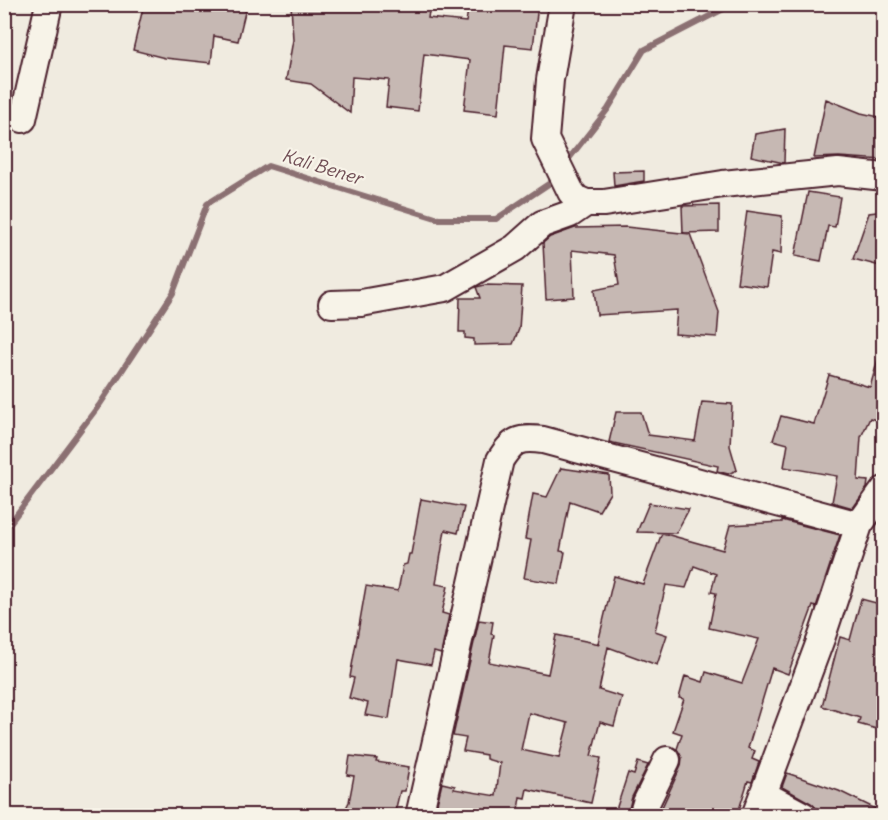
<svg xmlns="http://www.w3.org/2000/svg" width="888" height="820" font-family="Delius,sans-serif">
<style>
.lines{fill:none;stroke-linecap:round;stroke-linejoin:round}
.stream{stroke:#8b6f72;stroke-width:6}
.building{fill:#c6b8b3;stroke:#4a1f2b;stroke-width:1.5;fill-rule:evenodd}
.minor-casing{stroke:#4a1f2b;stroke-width:30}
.minor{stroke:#f7f3e8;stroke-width:26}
.labels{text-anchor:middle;stroke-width:4.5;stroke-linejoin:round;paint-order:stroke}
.water-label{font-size:18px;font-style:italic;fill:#704e55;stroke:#f7f3e8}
</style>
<rect width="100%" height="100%" fill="#f0ebe0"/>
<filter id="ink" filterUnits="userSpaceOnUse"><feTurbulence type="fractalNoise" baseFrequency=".0167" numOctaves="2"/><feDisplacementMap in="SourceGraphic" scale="12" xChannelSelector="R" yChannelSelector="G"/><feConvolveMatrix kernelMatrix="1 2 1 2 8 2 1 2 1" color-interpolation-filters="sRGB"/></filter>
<g filter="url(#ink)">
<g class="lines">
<path class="stream" d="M564,165l44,-56 36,-59 89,-46
M4,531l96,-127 73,-111 34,-89 61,-38 171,53h57l54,-36 6,-8"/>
</g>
<path class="building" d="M144,4h103l-9,37 -24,-5 -3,27 -46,-5 -32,-8z
M291,4h139l-2,14 38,4 3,-18h69l-5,44 -28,-3 -7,69 -34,-4 6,-50 -46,-6 -6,57 -32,-4 3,-27 -37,-3 -2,36 -39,-29 -25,-4 7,-40z
M826,99l35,14 23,5v42l-45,-3 -25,1z
M785,129l-1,34 -33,-7 4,-22z
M644,171v10l-30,5 -1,-14z
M808,192l32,5 -5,30 -7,-1 -7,35 -26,-5z
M719,205v27l-36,1 -1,-27z
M747,211l35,5 -1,38 -9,-2 -5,35 -30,-4z
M884,211v56l-31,-8 16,-46z
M626,227l64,7 29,78 -2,25 -42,-3 2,-24 -80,5 -3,-25 25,-5 -5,-30 -42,-5 2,47 -28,2 -3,-56 7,-6 25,-9z
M485,285l37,1 -3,43 -6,15 -39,1v-6l-9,-1v-6h-6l1,-34h20l-4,-11z
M879,356l5,1v66l-14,-5 -9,19 -3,43 10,1 -1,7 -14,20 -21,-6 5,-26 -53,-9 4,-23 -15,-4 8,-24 33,8 15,-49 41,12z
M702,402l30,2 -2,42 7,24 -9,4 -11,-3 1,-5 -109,-24 7,-30h25l7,23 47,6z
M561,468l48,7 1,18 -11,18 -29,-10 -10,50 5,1 -6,32 -35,-6 7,-38 -6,-1 8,-45 14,3z
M421,499l43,8 -6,26 -13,-3 -9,54 12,2 -6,27 7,2 -8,39 -7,-2 -3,13 -33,-6 -9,60 -24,-4 3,-12 -19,-5 5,-20 -4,-1 16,-91 32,5 5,-26 4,-1 2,-10h2z
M649,503l40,6 -13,24 -39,-1z
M782,520l58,15 -24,72 -3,-1 -25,68 -16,-6 -24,80 7,3 -3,8 7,3 -7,20 -4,-1 -11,35h-79l23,-50 1,-8 -5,-9 5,-15 -9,-3 11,-32 -5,-1 6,-22 18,6 3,-10 36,11 17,-44 -50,-11 7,-35 -5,-1 5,-18 -22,-8 -8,22 -20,-3 -11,46 12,4 -10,30 -49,-18 -9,43 23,7 -8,29 -14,-4 -9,34 10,2 -10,45 -64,-14 -2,9 -5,-1 -3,19h-83l8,-33 13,3 -1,3 42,7 4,-33 -14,-4v-4l-23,-4 3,-13 -13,-2 26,-116 14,2 -2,12 3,1 -5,27 59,12 8,-39 44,9 -2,-1 16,-67 29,8 19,-51 61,17 7,-25 52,-3zM529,713l39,10 -9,35 -38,-8z
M861,599l23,6v126l-26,-7 2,-6 -38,-12 18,-69 10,3z
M350,756l27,3 -1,3 33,5 -4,24h-5l-6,25h-52l7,-14 5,-26 -7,-1z
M638,762l10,3 -16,32 -5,19h-13l14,-43 6,2z
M787,773l52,18 45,22v3h-59l-7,-3 -2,-5 -5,-5 -29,-16z"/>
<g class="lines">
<defs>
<path id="minor" d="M563,4l-13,76 -5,59 26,53 6,7 9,4h18l119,-19 115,-12 46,5
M23,119l26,-115
M332,304l29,-1 84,-15 70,-40 27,-24 28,-10 16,-11
M763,794l41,22
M419,816l81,-356c13,-20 18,-23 43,-20l316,85
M642,816l4,-13 21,-43
M755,816l67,-180 37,-111 25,-35"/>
</defs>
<use href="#minor" class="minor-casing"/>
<use href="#minor" class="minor"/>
</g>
</g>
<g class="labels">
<g class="water-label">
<text transform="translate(322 167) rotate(17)" y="6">Kali Bener</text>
</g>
</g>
<rect width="888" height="820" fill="none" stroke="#f7f3e8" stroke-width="24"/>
<rect x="12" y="12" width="864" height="796" fill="none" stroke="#4a1f2b" stroke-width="2" filter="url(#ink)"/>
</svg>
